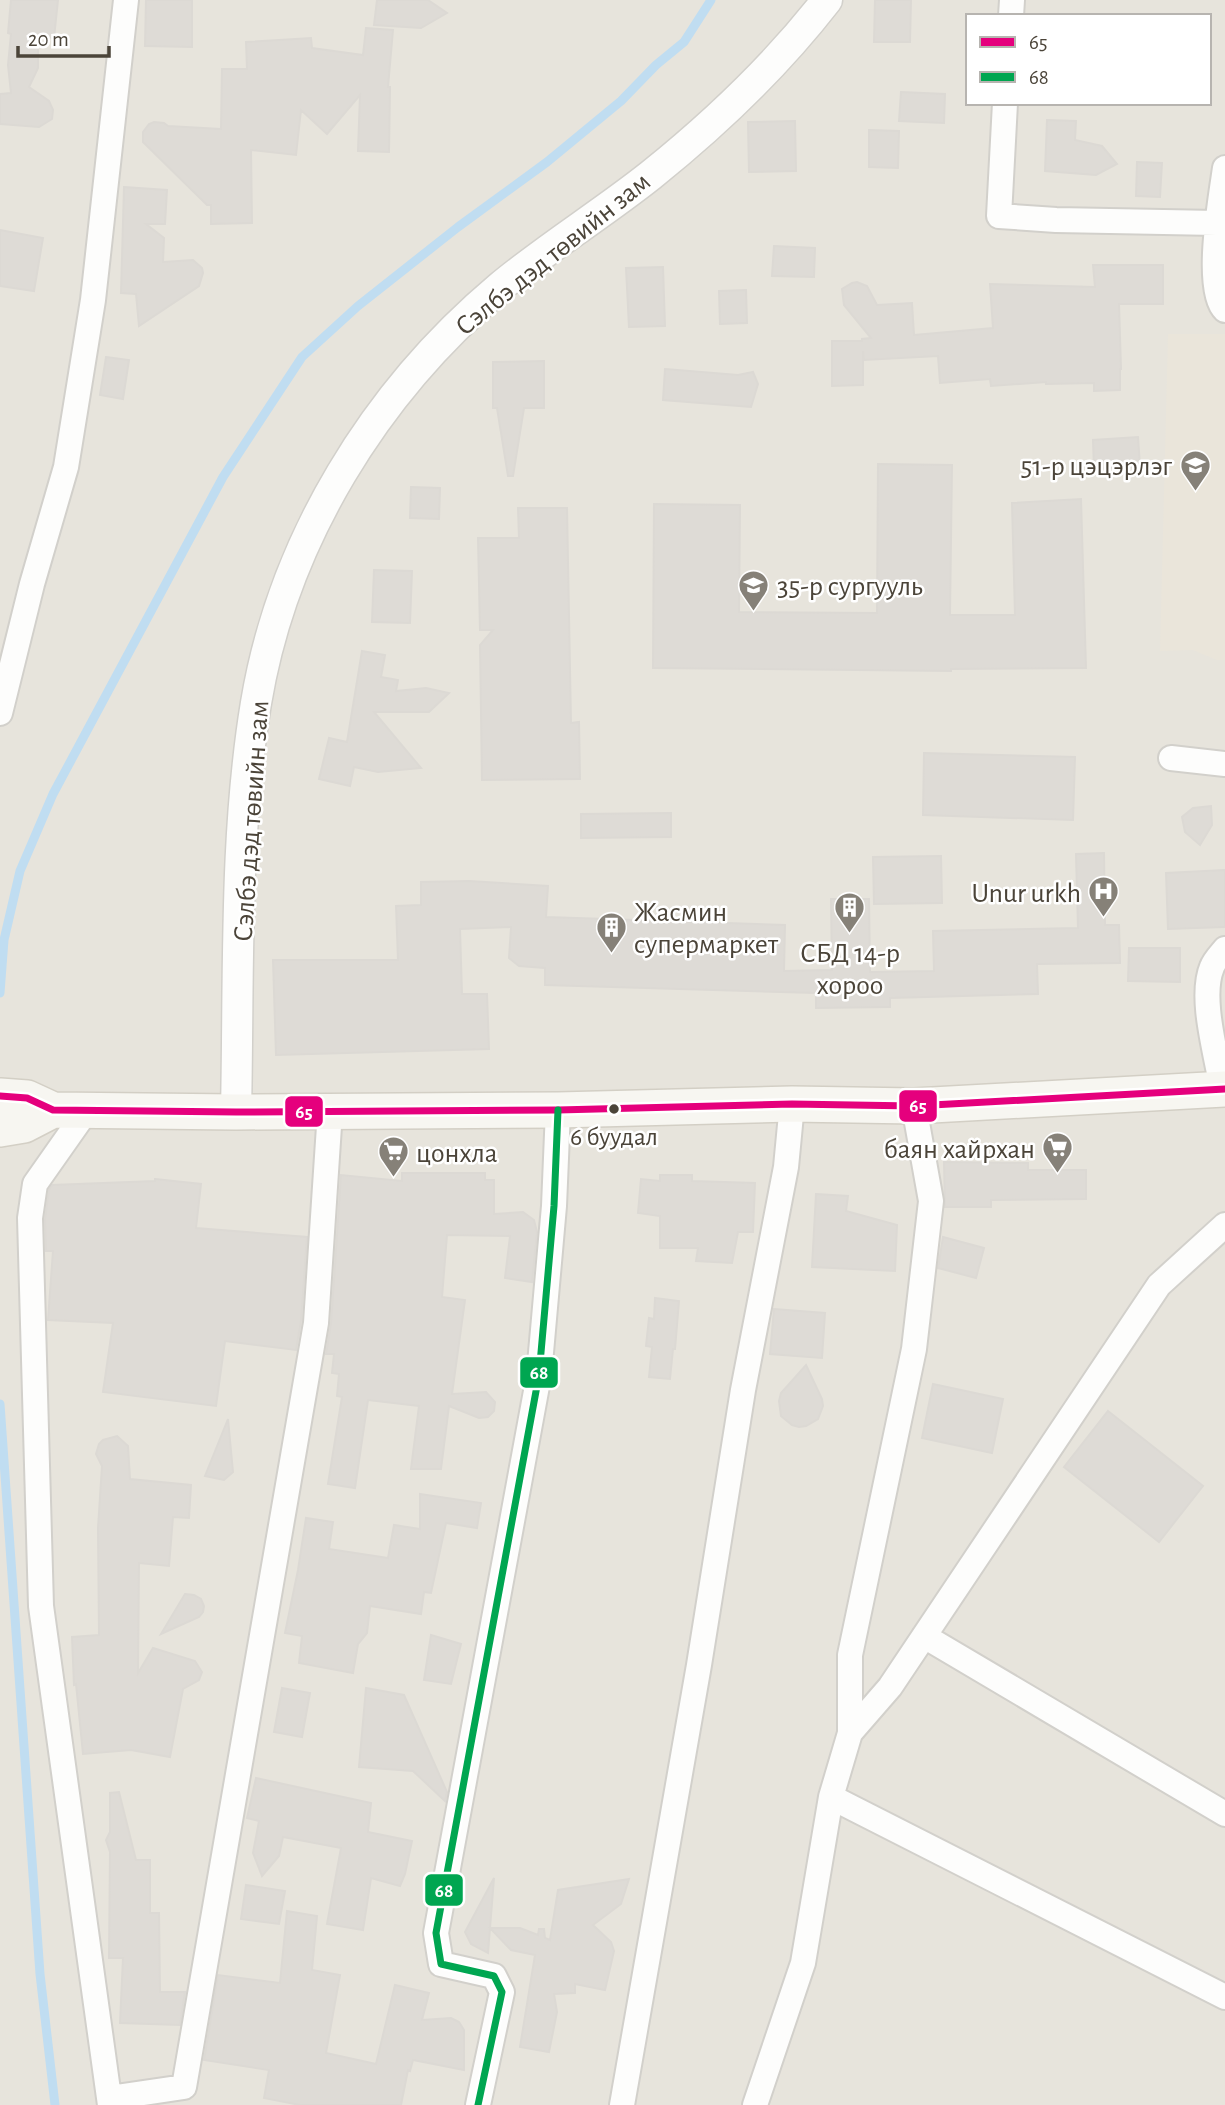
<svg xmlns="http://www.w3.org/2000/svg" width="1225" height="2105" font-family="'Alegreya Sans',sans-serif">
<style>
.residential{fill:#e7e4dc;fill-rule:evenodd}
.education{fill:#eae5da}
.lines{fill:none;stroke-linecap:round;stroke-linejoin:round}
.stream{stroke:#c0ddf1;stroke-width:9}
.building{fill:#dedbd6;stroke:#dcd9d4;stroke-width:2}
.minor-casing{stroke:#d2d0cb;stroke-width:28}
.tertiary-casing{stroke:#d2d0cb;stroke-width:33}
.secondary-casing{stroke:#d3cfc5;stroke-width:38}
.minor{stroke:#fdfdfc;stroke-width:24}
.tertiary{stroke:#fdfdfc;stroke-width:30}
.secondary{stroke:#f7f6f1;stroke-width:35}
.bus-1-casing{stroke:#fff;stroke-width:12}
.bus-2-casing{stroke:#fff;stroke-width:12}
.bus-1{stroke:#e5007d;stroke-width:7}
.bus-2{stroke:#00a651;stroke-width:7}
.bus-dot{fill:#4b4439;stroke:#fff;stroke-width:2.5}
.labels{text-anchor:middle;stroke-width:5;stroke-linejoin:round;paint-order:stroke}
.bus-label{font-size:26px;fill:#4b4439;stroke:#fff}
.street-label{font-size:28px;fill:#4b4439;stroke:#fff}
.poi-label{font-size:28px;fill:#4b4439;stroke:#fff;text-anchor:end}
.line-badge{stroke:#fff;stroke-width:2.5}
.badge-label{font-size:19px;text-anchor:middle;font-weight:bold;fill:#fff}
</style>
<rect width="100%" height="100%" fill="#f4f2ee"/>
<path class="residential" d="M0,0h1225v2105h-1225zM968,16h241v87h-241z"/>
<path class="education" d="M1168,334h57v326h-8l-24,-10 -33,1z"/>
<g class="lines">
<path class="stream" d="M0,993l4,-53 16,-69 33,-77 170,-317 79,-120 56,-51 100,-79 89,-65 74,-61 35,-36 28,-23 27,-42
M0,1404l40,570 15,131"/>
</g>
<path class="building" d="M11,0h47l-4,38 -16,-2v32l-9,19 20,14 4,9 -1,9 -13,8 -39,-3v-30l11,-1 -3,-28 3,-31 -3,-1z
M146,0h46v47l-47,-1z
M377,0h51l19,13 -26,15 -47,-3z
M875,0h36l-1,42h-36z
M366,28l27,2 -5,57h2l-1,65 -31,-1 2,-56 -33,39 -26,-24 -5,45 -45,-5 1,73 -41,1v-19h-4l-64,-63v-10l6,-8 5,-2 10,1 4,3 53,3 1,-60h25l-1,-27 65,-4 1,10 51,7z
M901,92l44,2 -1,29 -45,-2z
M1047,120l29,1 -1,19 27,6 15,18 -21,11 -51,-4z
M795,121l1,50 -47,1 -1,-50z
M869,130l30,1 -1,37 -29,-1z
M1137,162l25,1 -2,34 -24,-1z
M124,187l43,3 -2,34h-19l18,14 -1,24 30,-2 9,8 1,5 -4,13 -60,40 -3,-32 -15,-1z
M0,230l43,8 -9,53 -34,-5z
M774,246l41,2 -1,29 -42,-1z
M1093,265h70v39h-44l2,65h-1v21l-26,1v-8l-48,1v-2l-55,4 -1,-7 -50,4 -2,-27 -74,4 -1,-9v34l-31,1v-45h30v-2l9,-1 -27,-33 -2,-16 10,-6 5,-1 10,4 10,19 35,-2 2,32 79,-7 -3,-44 105,3z
M663,267l2,59 -36,1 -3,-59z
M746,290l1,33 -27,1 -1,-33z
M106,357l23,3 -6,39 -23,-4z
M544,361v47h-20l-11,68h-5l-11,-68h-4v-46z
M665,369l73,6 15,-3 5,12 -7,23 -88,-7z
M1138,437l2,29 -46,3 -1,-29z
M878,464l74,1 -2,150h65l-3,-112 69,-4 5,169 -135,1v2l-298,-3 1,-164 86,1 -1,107 138,1z
M411,487l29,1 -1,31 -29,-1z
M518,508h49l4,215 8,-1 1,57 -98,1 -2,-135 13,-15h-13l-2,-92h41z
M374,570l38,1 -2,52 -38,-1z
M362,651l23,4 -4,22 17,3 -2,11 30,-3 23,5 -20,19h-55l47,56 -43,4 -24,-5 -4,19 -31,-7 10,-41 18,4z
M924,753l151,4 -2,63 -150,-5z
M1211,806l1,19 -12,20 -15,-13 -3,-15 11,-9z
M671,813v24l-90,1v-24z
M1104,853l1,72h14l1,38 -83,1 1,30 -148,4v9l-74,1v-15l-271,-8v-17l-26,-2 -10,-8 2,-31 -51,2 2,65h25l2,55 -213,6 -3,-95h125l-2,-54 25,-1v-23l48,-1 79,5 -2,31 239,8 -1,46 48,-1 -1,-71h38l1,73 64,-1 -1,-40 145,-3 -2,-74z
M941,856l1,47 -68,1 -1,-47z
M1225,870v57l-57,2 -2,-56z
M1129,948h51v34l-52,-1z
M944,1162l84,1v7h58v29l-95,1v7h-46z
M402,1173h83v7h9v34l29,-2 11,8 3,12 -5,50 -27,-4 5,-42 -63,-1 -5,62 23,3 -13,94 34,-2 9,10 -1,9 -6,6 -9,1 -30,-12 -8,63h-30l8,-63 -51,-6 -13,88 -27,-4 14,-87 -5,-1 2,-22 -7,-1 2,-19h-8l5,-30 10,-149 61,6z
M660,1175h32v6l63,2 -2,49h-15l-6,31 -36,-2 2,-13h-38v-32l-22,-3 3,-34 19,2z
M155,1179l46,5 -5,44 111,9 -6,84 -5,29 -71,-9 -9,65 -113,-14 10,-69 -65,-3 5,-69h-7l-1,-32 4,-29 3,-5 103,-4z
M816,1194l32,2 -2,15 51,14 -2,46 -83,-4z
M943,1237l41,11 -8,30 -38,-10z
M655,1298l24,3 -4,48h-2l-3,30 -21,-2 3,-30 -6,-1 3,-28 5,1z
M774,1309l51,4 -3,45 -52,-4z
M806,1365l16,34 1,7 -5,13 -12,7 -7,1 -7,-2 -11,-9 -2,-15 2,-8z
M933,1384l70,15 -11,54 -70,-15z
M1108,1411l95,75 -44,56 -95,-75z
M228,1419l5,53 -9,8 -19,-4z
M117,1436l11,10 2,33 61,6 -2,33 -16,-1 -4,49 -30,-3 -1,110 15,-25 42,13 7,11 -3,8 -16,9 -13,68 -39,-7 -48,4 -7,-70 -2,1 -2,-48 27,-2 -1,-107 4,-62 -6,-12 3,-10 4,-4z
M420,1494l61,9 -4,25 -31,-5 -15,70 -7,-1 -3,22 -51,-8 -3,27 -9,11 -5,29 -54,-10 3,-27 -17,-3 13,-63 8,-52 27,4 -4,27 59,9 6,-33 26,4z
M185,1594l9,1 7,4 3,7 -1,6 -4,5 -38,17z
M431,1635l30,9 -10,40 -27,-4z
M282,1688l28,5 -8,44 -28,-5z
M366,1688l38,7 43,97 -2,9 -32,-30 -54,-4z
M256,1778l115,25 -3,29 44,9 -7,33 -5,12 -29,-8 -8,52 -36,-6 14,-76 -58,-11 -4,19 -17,20 -9,-23 6,-32 -12,-3z
M119,1792l17,68h14v53h9l1,79h25l-5,33 -60,-2 3,-65h-14l1,-106 -4,-12 4,-8v-39z
M494,1878l-6,75 -17,-9 -6,-12z
M629,1879l-8,25 -28,21 18,17 3,9 -9,39 -30,-6v9l-21,1 3,18 -8,40 -29,-5 15,-92 -24,-5 -21,-22h30l18,7 1,-6h5l1,9 5,2 8,-50z
M246,1885l39,6 -6,33 -38,-5z
M287,1911l30,5 -5,54 28,5 -14,78 50,11 19,-79 34,8 -7,27 29,-2 8,4 5,8v40l-51,-10 -3,11 -2,-1 -7,35h-101l-36,-7 5,-28 -65,-10 14,-85 62,8z"/>
<g class="lines">
<defs>
<path id="minor" d="M1011,16l1,-16
M1005,103l-6,113 57,4 161,3
M1225,168c-4,28 -21,123 0,142
M0,713l32,-129 34,-117 27,-167 33,-300
M1171,758l54,6
M1222,1089c-5,-33 -23,-91 -10,-122 2,-6 8,-12 13,-18
M87,1110l-52,74 -5,34 11,388 69,499
M924,1636l301,178
M850,1733v-78l64,-306 17,-148 -17,-95
M831,1797l394,200
M109,2098l75,-11 132,-764 14,-212
M478,2105l24,-113 -8,-16 -53,-12 -5,-31 103,-558 15,-169 4,-96
M622,2105l77,-440 44,-275 43,-223 6,-63
M755,2105l48,-142 28,-166 19,-64 40,-46 269,-402 66,-60"/>
<path id="tertiary" d="M236,1112c3,-135 -2,-276 20,-409 27,-162 119,-311 244,-416 48,-40 102,-73 151,-112 66,-53 124,-108 176,-175"/>
<path id="secondary" d="M0,1096l27,2 26,12 183,2 322,-2 234,-6 122,2 311,-17
M0,1129l24,-4 29,-15"/>
</defs>
<use href="#minor" class="minor-casing"/>
<use href="#tertiary" class="tertiary-casing"/>
<use href="#secondary" class="secondary-casing"/>
<use href="#minor" class="minor"/>
<use href="#tertiary" class="tertiary"/>
<use href="#secondary" class="secondary"/>
<defs>
<path id="bus-1" d="M0,1096l27,2 26,12 183,2 322,-2 234,-6 122,2 311,-17"/>
<path id="bus-2" d="M478,2105l24,-113 -8,-16 -53,-12 -5,-31 103,-558 15,-169 4,-96"/>
</defs>
<use href="#bus-1" class="bus-1-casing"/>
<use href="#bus-2" class="bus-2-casing"/>
<use href="#bus-1" class="bus-1"/>
<use href="#bus-2" class="bus-2"/>
</g>
<defs>
<symbol id="school-pin" viewBox="-11 -11 22 30"><path d="M0 17L-7.5 6A9.5 9.5 0 1 1 7.5 6Z" fill="#868178" stroke="#fff"/><path d="M0-5L7-2L0 1L-7-2ZM-4 1L0 2.5L4 1V4Q0 6-4 4Z" fill="#fff"/></symbol>
<symbol id="hospital-pin" viewBox="-11 -11 22 30"><path d="M0 17L-7.5 6A9.5 9.5 0 1 1 7.5 6Z" fill="#868178" stroke="#fff"/><path d="M-5-5h3v3.5h4V-5h3V5h-3V1.5h-4V5h-3Z" fill="#fff"/></symbol>
<symbol id="building-pin" viewBox="-11 -11 22 30"><path d="M0 17L-7.5 6A9.5 9.5 0 1 1 7.5 6Z" fill="#868178" stroke="#fff"/><path d="M-4-6H4V6H1V3H-1V6H-4ZM-2.5-4.3h1.7v1.8h-1.7ZM.8-4.3h1.7v1.8H.8ZM-2.5-1h1.7V.8h-1.7ZM.8-1h1.7V.8H.8Z" fill="#fff"/></symbol>
<symbol id="supermarket-pin" viewBox="-11 -11 22 30"><path d="M0 17L-7.5 6A9.5 9.5 0 1 1 7.5 6Z" fill="#868178" stroke="#fff"/><path d="M-6-5.5h2.5l.6 2H6L4.5 2H-2.5L-4.4-4H-6ZM-1.5 3.2a1.3 1.3 0 1 0 .1 0ZM3 3.2a1.3 1.3 0 1 0 .1 0Z" fill="#fff"/></symbol>
</defs>
<g fill-rule="evenodd">
<use href="#school-pin" x="1178" y="448" width="35" height="47"/>
<use href="#school-pin" x="736" y="568" width="35" height="47"/>
<use href="#hospital-pin" x="1086" y="874" width="35" height="47"/>
<use href="#building-pin" x="832" y="890" width="35" height="47"/>
<use href="#building-pin" x="594" y="910" width="35" height="47"/>
<use href="#supermarket-pin" x="1040" y="1130" width="35" height="47"/>
<use href="#supermarket-pin" x="376" y="1134" width="35" height="47"/>
</g>
<circle class="bus-dot" cx="614" cy="1109" r="6"/>
<g class="labels">
<g class="bus-label">
<text x="614" y="1145">6 буудал</text>
</g>
<g class="street-label">
<text transform="translate(552 253) rotate(-39)" y="10">Сэлбэ дэд төвийн зам</text>
<text transform="translate(250 821) rotate(-86)" y="10">Сэлбэ дэд төвийн зам</text>
</g>
<g class="poi-label">
<text x="1172" y="475">51-р цэцэрлэг</text>
<text x="777" y="595" text-anchor="start">35-р сургууль</text>
<text x="1081" y="902">Unur urkh</text>
<text x="634" y="921" text-anchor="start">Жасмин<tspan x="634" dy="32">супермаркет</tspan></text>
<text x="850" y="962" text-anchor="middle">СБД 14-р<tspan x="850" dy="32">хороо</tspan></text>
<text x="1035" y="1158">баян хайрхан</text>
<text x="416" y="1162" text-anchor="start">цонхла</text>
</g>
</g>
<g class="line-badge">
<rect x="898" y="1089" width="40" height="34" rx="7" fill="#e5007d"/>
<rect x="284" y="1095" width="40" height="33" rx="7" fill="#e5007d"/>
<rect x="519" y="1356" width="40" height="33" rx="7" fill="#00a651"/>
<rect x="424" y="1873" width="40" height="34" rx="7" fill="#00a651"/>
</g>
<g class="badge-label">
<text x="918" y="1112">65</text>
<text x="304" y="1118">65</text>
<text x="539" y="1379">68</text>
<text x="444" y="1897">68</text>
</g>
<rect x="966" y="14" width="245" height="91" fill="#ffffff" stroke="#b7b4b0" stroke-width="2"/>
<rect x="980" y="37" width="35" height="10" fill="#e5007d" stroke="#b7b4b0" stroke-width="2"/>
<text x="1029" y="49" font-size="21" fill="#4b4439">65</text>
<rect x="980" y="72" width="35" height="10" fill="#00a651" stroke="#b7b4b0" stroke-width="2"/>
<text x="1029" y="84" font-size="21" fill="#4b4439">68</text>
<path d="M18 46v10h91v-10" fill="none" stroke="#4b4439" stroke-width="3.5"/>
<text x="28" y="46" font-size="21" fill="#4b4439" stroke="#ffffff" stroke-width="5" paint-order="stroke">20 m</text>
</svg>
